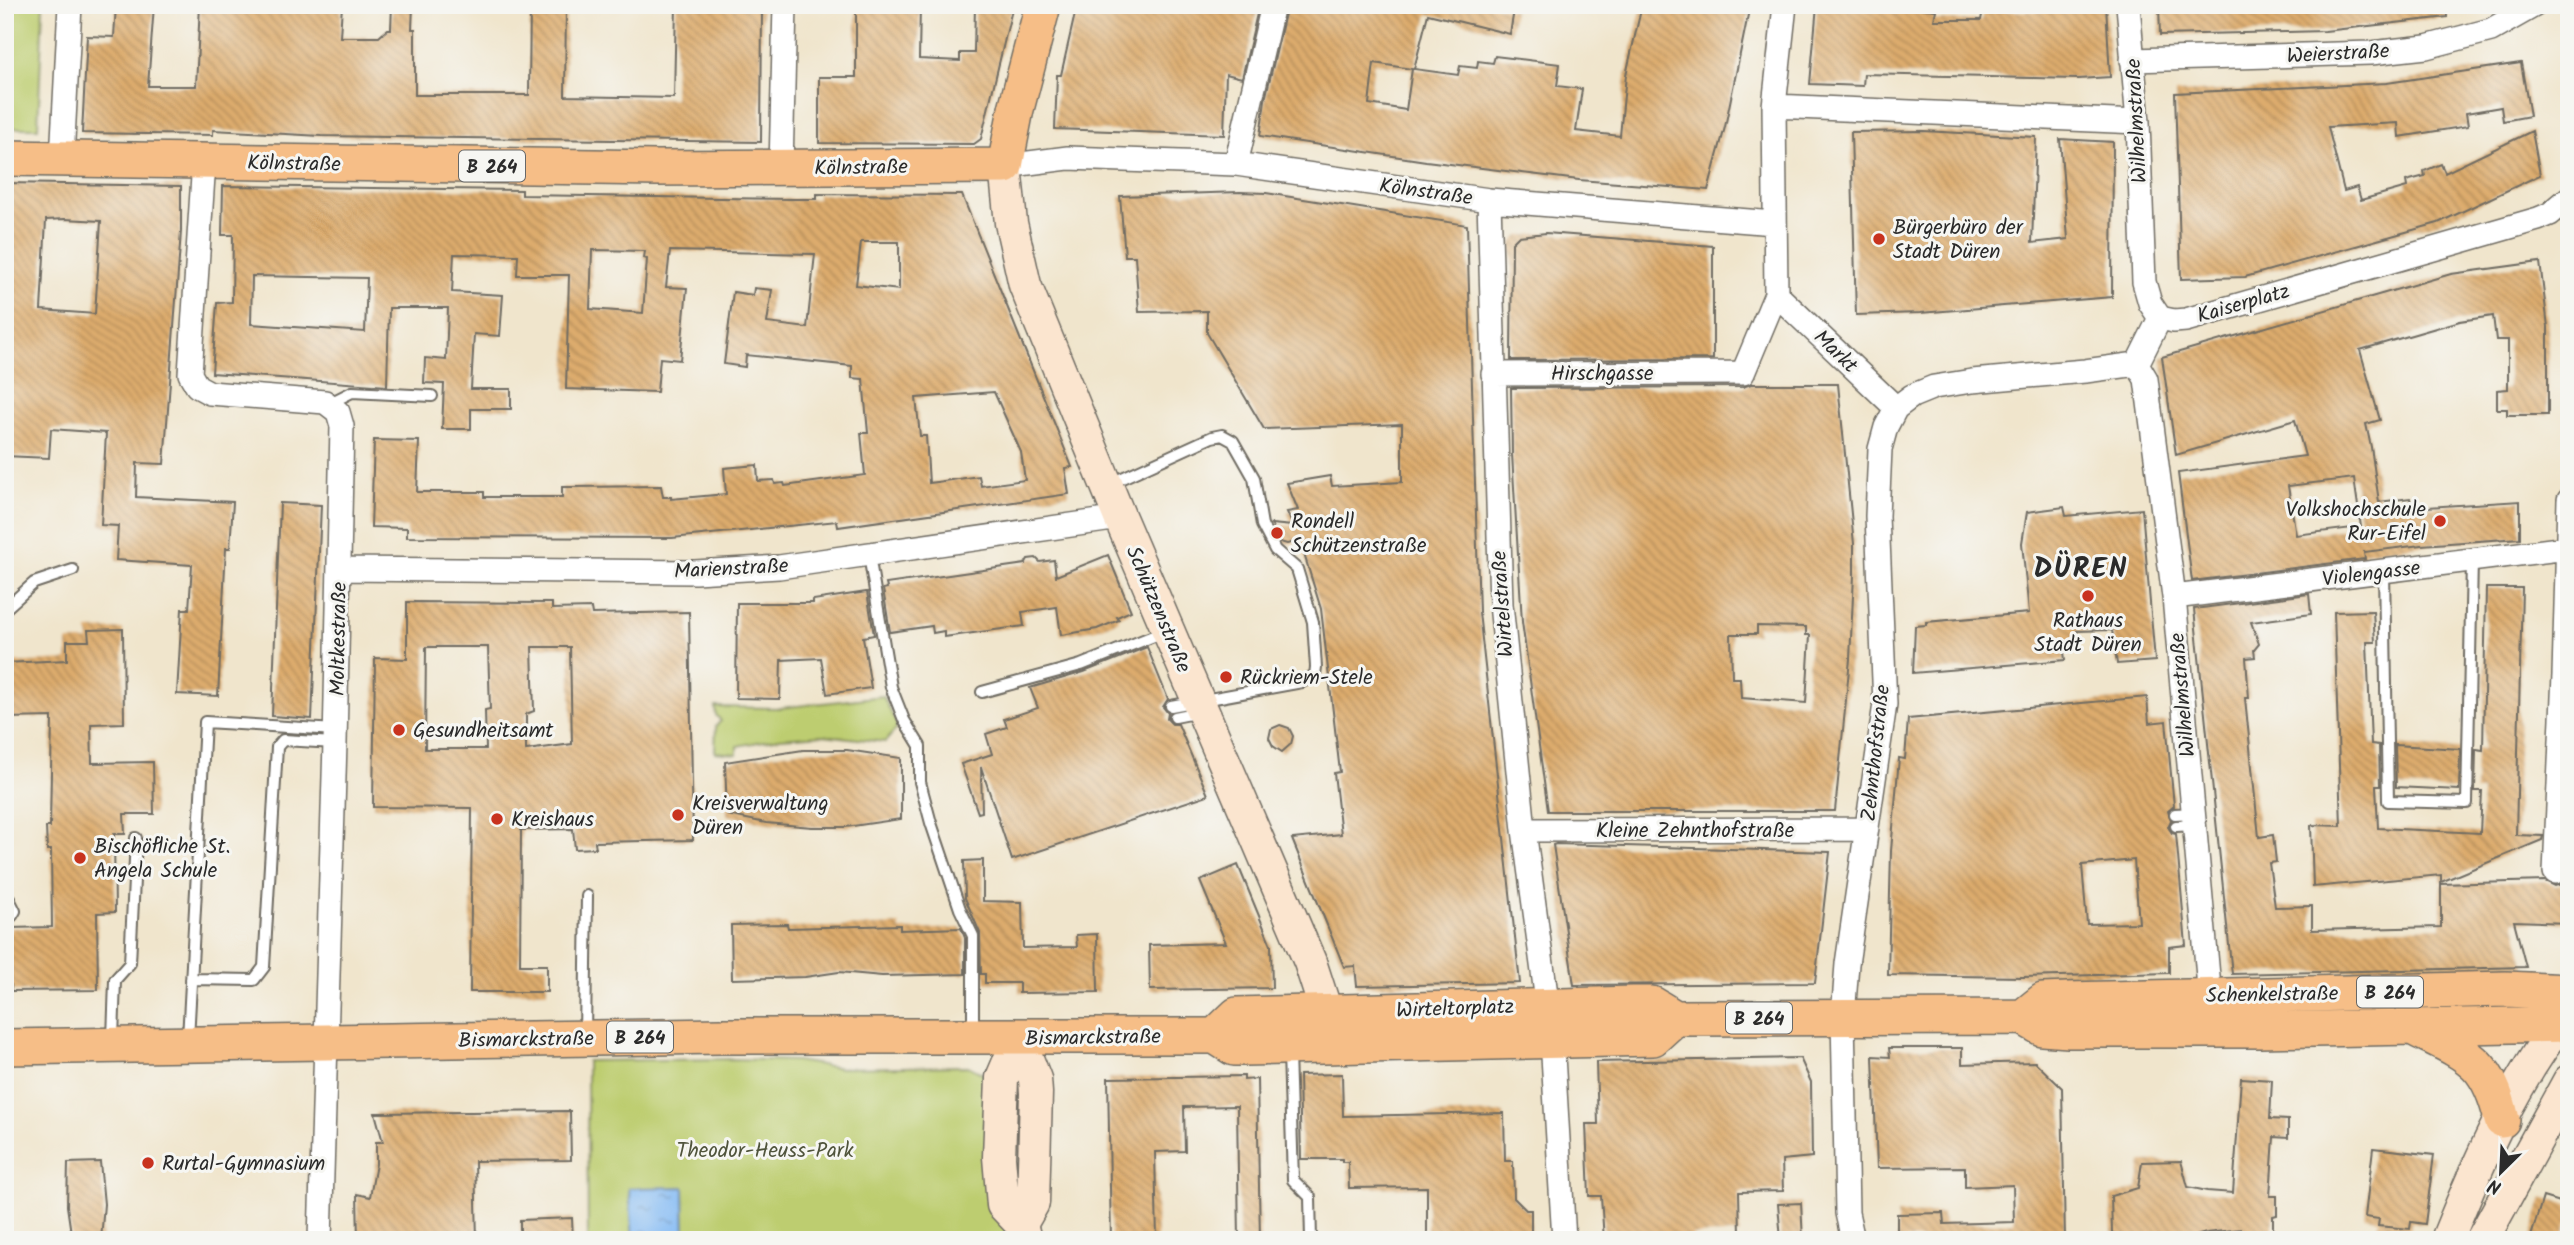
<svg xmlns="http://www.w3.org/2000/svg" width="2574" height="1245" font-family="Kalam,sans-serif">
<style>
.green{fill:#bdcd6f;stroke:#747c4d;stroke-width:2}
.water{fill:url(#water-ripples);stroke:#587390;stroke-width:2}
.building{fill:url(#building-back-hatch);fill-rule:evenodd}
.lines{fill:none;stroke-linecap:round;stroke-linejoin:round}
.lane-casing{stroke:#706c63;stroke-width:14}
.street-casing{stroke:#706c63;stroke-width:26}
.secondary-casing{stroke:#706c63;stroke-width:35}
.primary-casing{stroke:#706c63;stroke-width:38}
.lane{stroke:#fff;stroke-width:10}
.street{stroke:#fff;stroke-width:23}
.secondary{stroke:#fbe5cf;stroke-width:32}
.primary{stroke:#f6be87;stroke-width:35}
.poi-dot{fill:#c8321e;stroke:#f6f6f2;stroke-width:2.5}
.labels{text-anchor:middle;stroke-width:6;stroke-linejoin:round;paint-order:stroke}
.shield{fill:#f6f6f2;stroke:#686867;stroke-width:2}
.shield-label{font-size:19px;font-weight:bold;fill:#2b2b2b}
.street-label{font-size:21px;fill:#2b2b2b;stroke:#f6f6f2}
.poi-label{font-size:21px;fill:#2b2b2b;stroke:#f6f6f2;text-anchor:start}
.park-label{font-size:21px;fill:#50543c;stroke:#f6f6f2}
.district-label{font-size:28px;font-weight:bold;letter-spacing:2px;fill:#2b2b2b;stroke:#f6f6f2}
</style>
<defs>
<pattern id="water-ripples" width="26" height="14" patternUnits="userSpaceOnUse" patternTransform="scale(1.75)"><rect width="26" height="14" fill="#85bbf4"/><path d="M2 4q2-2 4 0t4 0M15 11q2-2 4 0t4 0" fill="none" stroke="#6d98c6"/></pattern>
<pattern id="building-back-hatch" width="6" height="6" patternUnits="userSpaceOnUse" patternTransform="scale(1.75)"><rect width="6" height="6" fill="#ddac6d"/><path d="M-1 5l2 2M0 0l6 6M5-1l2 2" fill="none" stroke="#b38c5a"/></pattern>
</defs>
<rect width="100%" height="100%" fill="#f6f6f2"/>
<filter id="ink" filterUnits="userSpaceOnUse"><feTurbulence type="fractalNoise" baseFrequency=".0143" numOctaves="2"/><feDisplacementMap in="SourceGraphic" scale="14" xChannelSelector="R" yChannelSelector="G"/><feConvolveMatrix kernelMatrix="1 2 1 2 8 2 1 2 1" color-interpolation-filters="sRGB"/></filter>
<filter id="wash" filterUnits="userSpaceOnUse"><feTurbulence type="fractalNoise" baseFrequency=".00686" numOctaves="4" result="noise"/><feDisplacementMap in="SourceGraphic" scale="28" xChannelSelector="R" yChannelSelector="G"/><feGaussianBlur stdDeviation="1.57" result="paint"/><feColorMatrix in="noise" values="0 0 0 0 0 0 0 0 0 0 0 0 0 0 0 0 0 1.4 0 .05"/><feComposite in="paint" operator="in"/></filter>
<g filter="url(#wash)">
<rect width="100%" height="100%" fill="#f0e5cc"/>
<path class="green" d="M5,5h38l-5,123h-33z
M883,696l15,31 -13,15 -62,-7 -43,3 -43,8v8l-22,-2 1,-26 5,-5 -5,-6 -1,-8 65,1z
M733,1059l63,2 44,7 128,-2 18,9 6,8 18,157h-422l-1,-179z"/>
<path class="water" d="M684,1187l1,53h-52l-4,-52z"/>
<g id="blocks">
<path class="building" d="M116,5h38l-6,81h48l4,-81h142l-2,32h39l9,-8h3l1,-24h21l-1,24h3v66h114l1,-90h36l-1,91 109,2 2,-93h86l-1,137 -440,-6 -108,-6v5l-131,-2 5,-97 27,1z
M856,5h64l-1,54 41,2v-8h14l1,-48h38l-32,134 -7,5 -155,-1v-66h37z
M1077,5h182l-17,73 -16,-4 -2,61 -169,-6 2,-54h4z
M1287,5h203l24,5 -4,24 -82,-20 -14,55 44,6 2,-9 17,2 1,-7 15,2 2,-7 65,8 -3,22 25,3 -6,42 44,5 6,-61 16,-70h108l-25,122 -17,63 -129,-10 -153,-19 -166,-25 5,-36zM1374,63l38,6 -6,41 -37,-6z
M1817,5h74l45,5 -2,10h47l3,-15h22v6h59v-6h41l4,72 -32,2 -214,-5 -1,12 -53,-2z
M2159,5h287l1,12 -122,14 -165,4z
M2521,63l9,53 -27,5 -2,-14 -35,6 2,13 -69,11 -1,-14 -70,4 16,64 13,-4 4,13 46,-13 -1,-6 19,-5 -1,-5 17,-7 4,9 87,-42 8,44 -102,48 -193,54 -64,2 -6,-186 212,-10z
M1923,131l113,6 -4,106 36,-4 -8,-100 53,3 -1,155 -192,16 -64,2 -5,-183z
M5,183l176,3v45l-17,233 -27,-1 -1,34 97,5 -3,46h-4l-8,148 -41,-2 5,-85h7l3,-44 -76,-5 2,-34 -17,-1 5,-92 -55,-4 -2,29 -44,-2v-68l4,1 2,-47 -6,-1zM65,219l36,2 -6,93 -54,-4 5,-90z
M223,186l299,4v5l271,4h24v-5l145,1 110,272 -7,1 4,26 -231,33 -1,-6 -165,17 -265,-1v-9l-36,-1 3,-87 45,1 -2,51h67v5h78v-10h9l90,-1 2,11h8v2l55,-5 -2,-26 33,-3 1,16 16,-1 1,4 9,-1 1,3 80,-11 -4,-42h7l-5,-54 -11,-1v-12l-106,-11 -1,12 -21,-3 9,-72 20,3 1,-7 18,2 -5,33 40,5 8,-74 -145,-3 -4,36 21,1 -7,72 -20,-2 -3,34 -91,-3 3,-114h-52l1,-20 -64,-1 -2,38 51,3 -3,41 -26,-2 -3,55h40v20h-40v20h-29l2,-45 -20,-1 1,-25 21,2 2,-52h-59l-2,78 -175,-13 5,-70 15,-1 1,-67h-11zM861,242h38v48l-43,-5zM592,250l53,1 -1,7 3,1 -4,54 -53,-4zM252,276l115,2 -2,54 -114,-8zM994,392l27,60 4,28 -44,6 -2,-10 -50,7 -3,-47h-6l-4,-38z
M1240,192l26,1 201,32 12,387 41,371 -163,3 -2,-20 -11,1 -52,-128 49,-5 -7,-61 6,-1 -19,-163 -21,-68 -13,3 -7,-2 -9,-18 22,2 -6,-14 11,-2 -11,-27 43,-7 2,10 70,-4v-58l-138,5 -57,-96v-22l-68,1 -4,-56h-10l-5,-60z
M1546,233l167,13v113l-202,1 1,-117 7,-7z
M2540,262l8,65v88h-41v-6h-10v-19l11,-1v-49h-12l-3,-24 -33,5 -100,29 20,70 -14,4 5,23 8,55 31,-4 2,10 108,-7v37l-99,7 -57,7 1,7 -173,22 -14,-108 127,-17 -10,-36 -119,35 -14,-98 289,-83zM2354,478l7,49 -65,8 -8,-49z
M1751,384h87l16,160v31l-4,84 -15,152h-287l-26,-189 -10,-168 -1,-66 232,-1zM1757,626l49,1v8h4l-4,68 -65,-5 -1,-20h-8l-1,-44h26z
M280,503l41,2 -9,214 -40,-3z
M2064,507l2,9 76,-7 13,152 -38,3 -5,-34 -35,1 -1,12 -13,1 2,16 -152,13 2,-47 11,-1v-3l103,-9 -7,-70 5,-31z
M1108,555l23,56 -14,6 2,3 -22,9 -36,6 -4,-28 -35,5 2,14 -80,11v-6l-11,2 -1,-7 -42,6 -7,-43 4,-1 -1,-4 139,-20 3,-5 8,-1 4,4 14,-2 2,16z
M2486,588h36l-6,247 27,1 -1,4 -101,42v-7l-128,12 -2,-62 30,1 -7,-214 39,-1 2,31h-8l4,102 8,1 1,41h-4l2,42 102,5 2,-42h-7l1,-42 7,1z
M867,592l7,43 -11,2 8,51 -44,6 -6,-36 -40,2 -1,39 -44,-1 1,-95h76v-3z
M2309,594l2,20 -60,8 8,22 -5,6 1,7 -9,1 3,40h-4l14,139 14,-2 3,27 -7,1 6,44 37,-1v24l129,-3v-43l104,-3 10,5 14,-4v41l-55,-2 12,46 -294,7 -38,-365z
M407,602l145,1v6l39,-1 1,6 97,-2 4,228 -98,2 1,6 -21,1 -2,-20 -52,1 -1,135h27v27h-77l2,-184 -99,-1 2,-149 32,1zM426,647h62l2,62 -5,1 1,39h-61zM532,647h38l2,97 -46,6v-36l8,-3z
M123,629l1,94 -33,1 1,39 61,-1 1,52h-30l1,20h-11l1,78 -18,1 1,77 -87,1v-6l-6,1v-53h5v-5l42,-1 -1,-77h-4l-1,-23h4l2,-110 -47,1v-55l62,-3v-19h22l-1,-11z
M1147,647l21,52 -5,8 5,6 -1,6 5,5h6l30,71 -196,65 -31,-93 1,45 -4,1 -17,-49 31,-10 -6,-20 21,-7 -3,-8 34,-11 -8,-20 54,-16z
M2147,697l2,26 17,-2 8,85 -6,5 3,9 -3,7 4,6 4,1 10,111 -17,2v26l-146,4 -135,-2 3,-124 8,-93 6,1 3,-40zM2134,860l5,63 -52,1 -5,-59z
M1280,725l9,3 4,8 -2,8 -9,8 -9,-6 -4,-8 2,-9z
M2395,745l65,4 -1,41 -63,-3z
M803,750h44l54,8v61l-55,8h-34l-46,-4 -39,-8 -2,-53z
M1556,844l274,8 -15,131 -241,2 -21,-140z
M983,860v41l39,1 1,46 54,-1 -1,-12 21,-1 1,58 -79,1v-10h-34v-9h-4l-1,-41 -15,-35 -1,-37z
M1238,865l33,80 1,43 -122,2 -1,-45 77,-2 -26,-62z
M787,924l1,4 112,-3v5l61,-2 4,10v36l-83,2 -43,-4 -34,5 -73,2 -1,-54z
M1889,1048h73v16l73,-2 27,26 3,152h-168v-26l46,-1 1,11 70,-2 -1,-37 -48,2v-20l-88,1 -4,-112 17,1z
M1800,1058l11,24 1,75 -30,3 1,31 -44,1 1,42 -47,1v5h-89l-3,-44h-12l-3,-72h12l-2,-62z
M1342,1074l1,42 161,-3 1,48h8l1,37 12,12h5v30h-104v-53l-78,1 -1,-26h-6v-3h-41l-2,-84z
M1244,1076v4l13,-1 3,161h-21l-2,-134 -53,1 1,44 -30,1 2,88h-46l-3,-162z
M2241,1078l31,2 -2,39 18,1v18l-14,-1 -4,59h7v19l-4,1v24h-32v-11l-35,4 -17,5 -1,2h-44l-32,-7 -1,-37 27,-8 4,-26 39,-1 7,26 19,4 26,2z
M570,1111l1,49 -96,1 2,79h-119l-1,-46 13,3 6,-33v-22h7l-8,-29z
M2373,1148l61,7 -9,69 -14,-2 -1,7 -32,-3 1,-7 -14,-2z
M100,1162l4,42 -3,36h-29l-5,-34 1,-43z
M2543,1197l26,8v14l-7,21h-32z
M1801,1203l2,37h-22l-3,-36z
M572,1218l1,22h-53v-20z"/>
</g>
</g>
<g filter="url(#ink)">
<use href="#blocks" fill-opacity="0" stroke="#706c63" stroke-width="2"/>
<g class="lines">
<defs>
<path id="lane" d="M328,404l24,-12 80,4
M1109,484l103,-47 10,-2 11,6 21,37 8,47 13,25 22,19 16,53 3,45 -1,8 -13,7 -131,24
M869,555l22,132 13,33 16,26v36l11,41 29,86 13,27v95
M2384,571l4,230 79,2 5,-243
M5,609l29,-26 39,-13
M982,692l99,-27 85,-34
M1175,717l25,-5
M2175,814l18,-1
M2176,826l18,-1
M5,891l10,20 -3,5 -7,1
M191,979l63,1 10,-13 13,-220 6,-7 52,3
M585,1035l2,-139
M113,1039l2,-59 15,-17 6,-125
M188,1039l17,-317 131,8
M1289,1053l4,127 17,17 1,43"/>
<path id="street" d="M2128,5l10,117 6,160 6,21 10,15
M2132,60l239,-7 55,-6 65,-17 44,-25
M1774,106l364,16
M62,159l8,-154
M204,161l-14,213 7,12 13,7 115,9 13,10 4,14 -7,317 -15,497
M1236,164l37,-159
M1005,166l63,-8 168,6 253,36 285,23
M781,167l4,-162
M1489,200l12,404 23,226 28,209 12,201
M1776,294l120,114
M2160,318l14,3 12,-1 352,-101 12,-5 19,-16
M2137,364l9,15 28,218 37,413
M2137,364l23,-46
M1493,374l250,-1 33,-79 -2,-188 11,-101
M339,569l356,3 84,-5 341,-49
M2174,597l393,-49
M1524,830l342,-1
M2555,872l9,-197 5,-175
M1853,1240l-6,-27 -4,-196 4,-53 38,-260 -8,-188 3,-67 6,-22 10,-19 16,-12 22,-9 38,-6 113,-10 52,-7"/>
<path id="secondary" d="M1005,166l6,57 14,62 95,233 190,444 24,74
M1019,1038l-17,40 -3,79 4,48 18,19 4,16
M1019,1038l16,41 1,14 -3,110 -12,21
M2447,1240c32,-80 68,-162 122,-229
M2482,1240l87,-159"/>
<path id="primary" d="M5,158l652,10 348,-2 11,-57 27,-104
M2023,1017l20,-16 25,-1 438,-11 63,3
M2416,1029c52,26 72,31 86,91
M1215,1036l22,-21 396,-11h19l23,14 348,-1 19,11 27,2h191l309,-6
M5,1047l716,-11h494l19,12h10l409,-10 22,-20"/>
</defs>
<use href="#lane" class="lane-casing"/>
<use href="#street" class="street-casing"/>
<use href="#secondary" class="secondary-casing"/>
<use href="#primary" class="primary-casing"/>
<use href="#lane" class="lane"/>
<use href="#street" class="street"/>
<use href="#secondary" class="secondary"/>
<use href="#primary" class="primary"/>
</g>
</g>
<g class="poi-dot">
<circle cx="1879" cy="239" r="7"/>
<circle cx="2440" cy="521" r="7"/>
<circle cx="1277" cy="533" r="7"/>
<circle cx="2088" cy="596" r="7"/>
<circle cx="1226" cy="677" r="7"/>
<circle cx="399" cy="730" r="7"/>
<circle cx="678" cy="815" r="7"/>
<circle cx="497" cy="819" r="7"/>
<circle cx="80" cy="858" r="7"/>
<circle cx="148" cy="1163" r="7"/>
</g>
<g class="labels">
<g class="shield">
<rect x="459" y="150.5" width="66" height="31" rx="5"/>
<rect x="2357" y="976.5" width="66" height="31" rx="5"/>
<rect x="1726" y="1002.5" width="66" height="31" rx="5"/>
<rect x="607" y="1021.5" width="66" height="31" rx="5"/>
</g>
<g class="shield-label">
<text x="492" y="173">B 264</text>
<text x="2390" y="999">B 264</text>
<text x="1759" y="1025">B 264</text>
<text x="640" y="1044">B 264</text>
</g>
<g class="street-label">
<text transform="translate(2338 53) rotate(-3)" y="7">Weierstraße</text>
<text transform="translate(2136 121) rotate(-93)" y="7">Wilhelmstraße</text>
<text transform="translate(294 163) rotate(1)" y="7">Kölnstraße</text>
<text transform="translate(861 167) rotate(-1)" y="7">Kölnstraße</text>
<text transform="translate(1426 191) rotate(8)" y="7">Kölnstraße</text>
<text transform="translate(2243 303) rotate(-16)" y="7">Kaiserplatz</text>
<text transform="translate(1836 351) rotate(44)" y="7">Markt</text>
<text x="1602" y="380">Hirschgasse</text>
<text transform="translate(731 568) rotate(-3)" y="7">Marienstraße</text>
<text transform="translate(2371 573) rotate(-7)" y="7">Violengasse</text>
<text transform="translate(1502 604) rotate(-94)" y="7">Wirtelstraße</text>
<text transform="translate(1159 609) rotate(67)" y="7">Schützenstraße</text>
<text transform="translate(338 639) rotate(-89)" y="7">Moltkestraße</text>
<text transform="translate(2182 695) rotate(-95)" y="7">Wilhelmstraße</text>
<text transform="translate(1875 753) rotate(-84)" y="7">Zehnthofstraße</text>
<text x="1695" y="837">Kleine Zehnthofstraße</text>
<text transform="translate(2272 994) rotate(-1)" y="7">Schenkelstraße</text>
<text transform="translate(1455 1008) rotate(-2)" y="7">Wirteltorplatz</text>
<text transform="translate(1093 1037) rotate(-1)" y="7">Bismarckstraße</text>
<text transform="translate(526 1039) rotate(-1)" y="7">Bismarckstraße</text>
</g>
<g class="poi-label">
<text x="1893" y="234">Bürgerbüro der<tspan x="1893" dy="24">Stadt Düren</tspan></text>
<text x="2426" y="516" text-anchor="end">Volkshochschule<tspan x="2426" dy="24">Rur-Eifel</tspan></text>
<text x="1291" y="528">Rondell<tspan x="1291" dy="24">Schützenstraße</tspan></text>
<text x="2088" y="627" text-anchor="middle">Rathaus<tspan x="2088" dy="24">Stadt Düren</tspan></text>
<text x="1240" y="684">Rückriem-Stele</text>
<text x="413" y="737">Gesundheitsamt</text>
<text x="692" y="810">Kreisverwaltung<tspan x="692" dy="24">Düren</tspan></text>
<text x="511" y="826">Kreishaus</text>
<text x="94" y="853">Bischöfliche St.<tspan x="94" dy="24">Angela Schule</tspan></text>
<text x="162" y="1170">Rurtal-Gymnasium</text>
</g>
<g class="park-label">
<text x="765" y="1157">Theodor-Heuss-Park</text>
</g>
<g class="district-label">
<text x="2081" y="577">DÜREN</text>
</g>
</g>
<rect width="2574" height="1245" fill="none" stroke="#f6f6f2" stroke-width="28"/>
<g transform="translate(2501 1172) rotate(204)" stroke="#f6f6f2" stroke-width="5" paint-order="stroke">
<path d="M0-5L12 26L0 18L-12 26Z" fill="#2b2b2b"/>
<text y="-10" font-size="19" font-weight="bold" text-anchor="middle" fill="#2b2b2b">N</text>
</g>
</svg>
